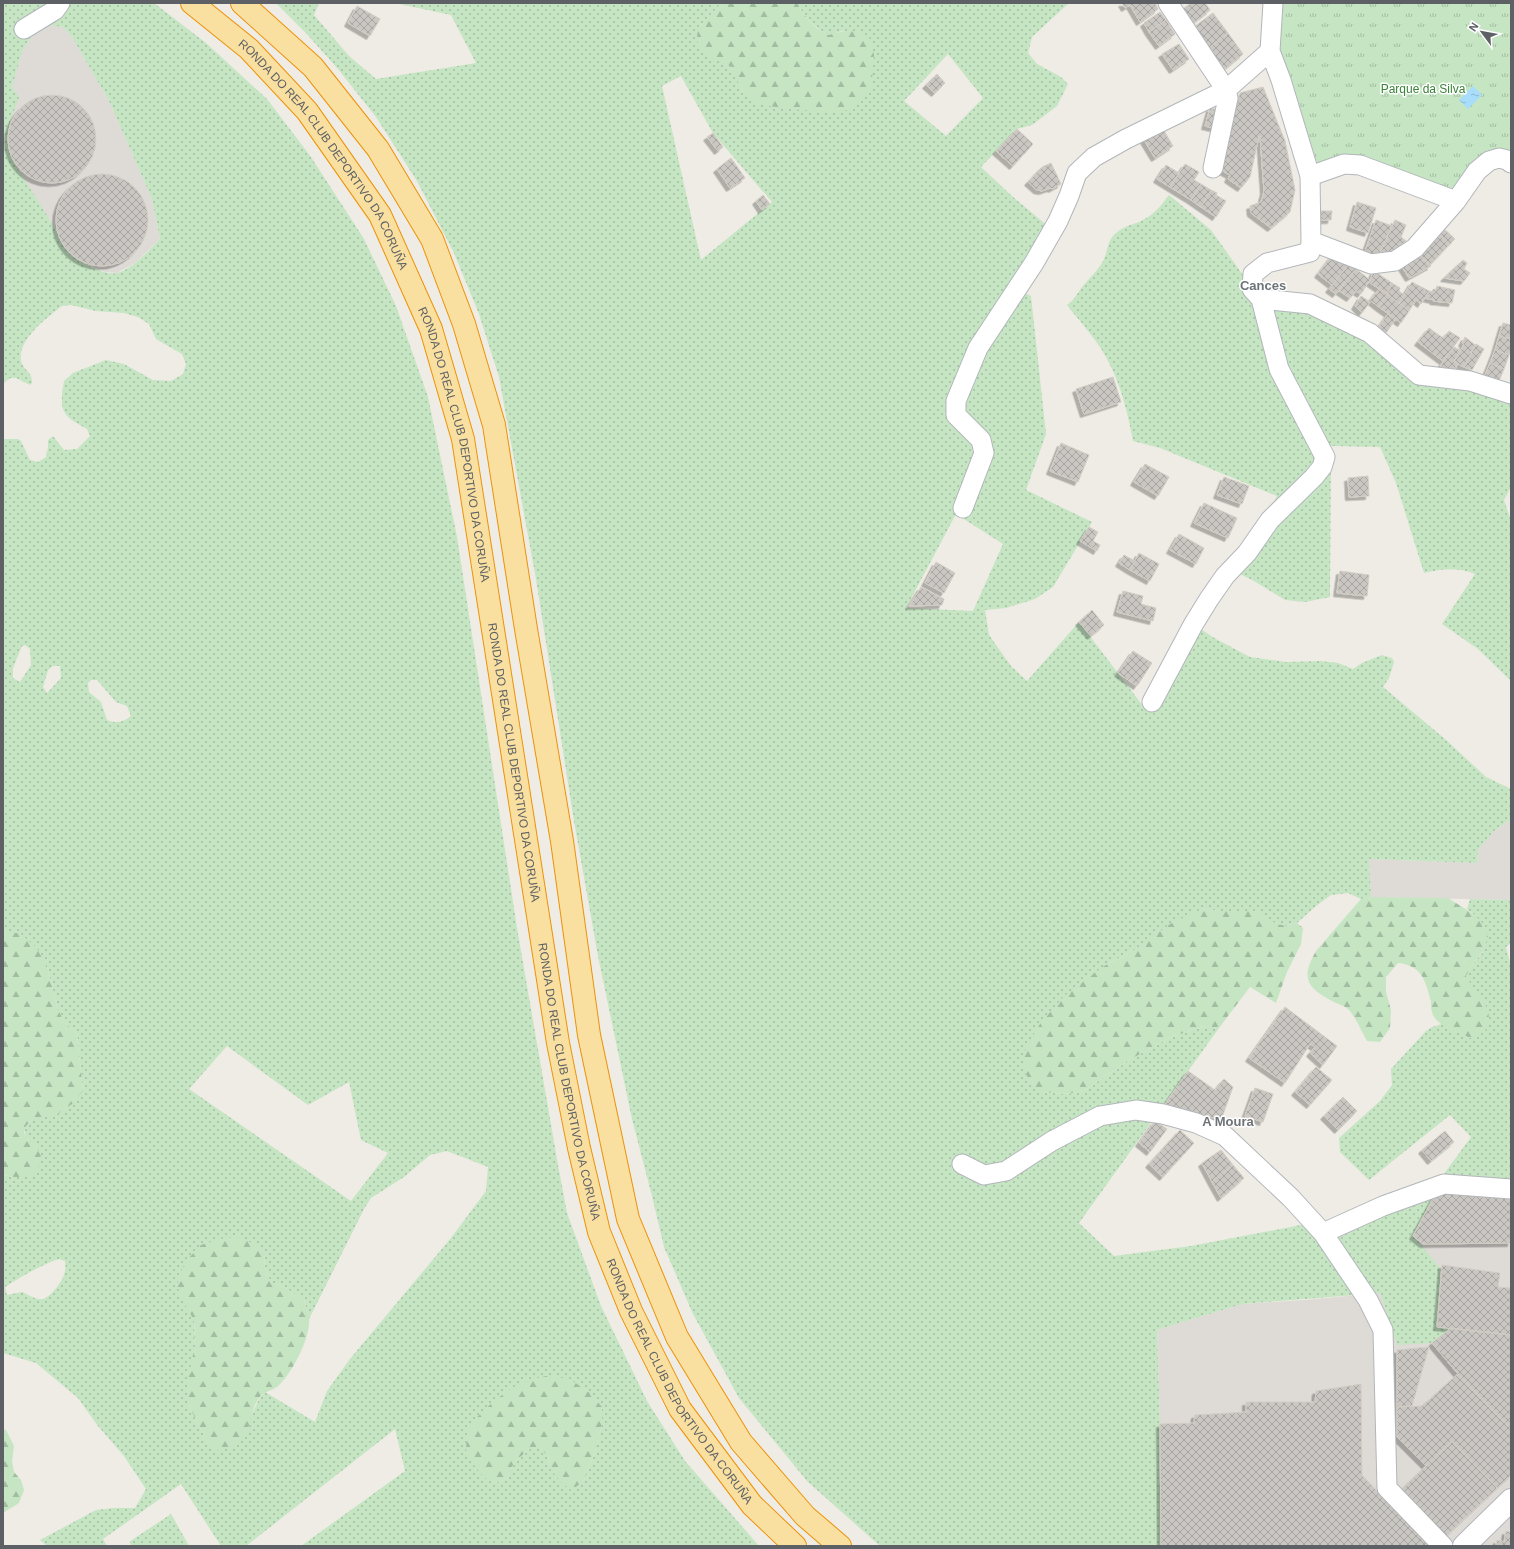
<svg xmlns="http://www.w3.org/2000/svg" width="1514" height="1549" font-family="Helvetica,sans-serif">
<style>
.industrial{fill:#dedbd7}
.grass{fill:url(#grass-dots);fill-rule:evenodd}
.forest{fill:url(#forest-firs)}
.park{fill:url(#park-tufts)}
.water{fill:url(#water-ripples)}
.building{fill:url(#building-cross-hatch);stroke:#d3cdc4;filter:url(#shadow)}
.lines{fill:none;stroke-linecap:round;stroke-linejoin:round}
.minor-casing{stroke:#b2b6ba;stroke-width:21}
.tertiary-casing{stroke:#b2b6ba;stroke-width:24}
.trunk-casing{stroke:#ec9208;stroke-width:24}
.minor{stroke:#fff;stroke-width:19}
.tertiary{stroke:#fff;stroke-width:22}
.trunk{stroke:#fae0a0;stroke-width:22}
.labels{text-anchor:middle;stroke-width:3;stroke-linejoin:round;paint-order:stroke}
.park-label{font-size:12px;fill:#3a8237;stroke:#fff}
.street-label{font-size:12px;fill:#5d6165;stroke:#fff}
.neighbourhood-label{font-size:13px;font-weight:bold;fill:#6e7377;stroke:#fff}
</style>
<defs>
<pattern id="grass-dots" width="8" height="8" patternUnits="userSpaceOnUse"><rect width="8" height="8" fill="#c5e5c3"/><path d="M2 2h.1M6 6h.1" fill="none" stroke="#a3bda2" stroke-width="1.8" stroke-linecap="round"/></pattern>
<pattern id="forest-firs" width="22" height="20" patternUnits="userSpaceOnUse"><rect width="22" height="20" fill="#c5e5c3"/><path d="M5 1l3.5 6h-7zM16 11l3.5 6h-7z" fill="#a3bda2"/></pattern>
<pattern id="park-tufts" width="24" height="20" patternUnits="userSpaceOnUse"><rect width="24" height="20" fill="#c5e5c3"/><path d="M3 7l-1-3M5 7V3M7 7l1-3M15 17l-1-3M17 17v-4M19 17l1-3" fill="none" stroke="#a3bda2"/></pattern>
<pattern id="water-ripples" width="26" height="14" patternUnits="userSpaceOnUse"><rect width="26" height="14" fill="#a8defc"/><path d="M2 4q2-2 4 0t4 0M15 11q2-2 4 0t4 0" fill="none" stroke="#8cb7d0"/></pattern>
<pattern id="building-cross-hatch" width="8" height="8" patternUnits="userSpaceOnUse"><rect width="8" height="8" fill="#cac7c2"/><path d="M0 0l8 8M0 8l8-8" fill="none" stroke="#a7a5a1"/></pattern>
<filter id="shadow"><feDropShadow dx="-3.5" dy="3.5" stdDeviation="0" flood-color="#0004"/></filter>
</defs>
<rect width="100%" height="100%" fill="#efece5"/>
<path class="industrial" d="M48,25l15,2 9,10 37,64 43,98 8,40 -25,24 -18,10 -12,-1 -21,-9 -14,-9 -6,-7 -7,-15 -42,-67 -6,-14 -1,-16 4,-15v-33l10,-35 13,-22z
M1511,819v81l-140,-3 -2,-38 108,4 1,-13 16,-19z
M1436,1193l75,3v350h-350l-1,-122 -3,-94 85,-26 62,-4 76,-7 17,52 53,-17 -13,-1 4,-58 -28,-33z"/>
<path class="grass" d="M3,3h151l52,40 61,56 44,58 53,82 32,67 32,91 29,140 60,391 41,237 9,48 34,93 46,95 38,60 74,85h-458l104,-75 -10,-42 -149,117h-25l-40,-62 -78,55 4,7h-60l-7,-6 56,-30 18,-2h21l11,-19 -22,-33 -26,-30 -20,-28 -42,-35 -33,-10v-178l11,2 23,-30c-5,-4 -13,-8 -12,-16 2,-15 22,-14 33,-18 10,-4 18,-16 25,-24l-6,-55 -13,-12 -7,-15 -9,-38 -28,-36h-17v-494h15l3,2 9,19 8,2 8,-5 2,-10v-7l5,-4 11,14 13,-1 13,-13 -3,-7c-26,-14 -28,-18 -23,-48l9,-8 33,-13 18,4 29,16 18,1 12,-7 3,-10 -4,-10 -26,-15 -7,-15 -11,-7 -14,-4 -28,-2 -25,-6 -9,1 -4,3c-14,11 -44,34 -36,55 4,8 10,8 10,19l-2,2c-12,-5 -16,-13 -27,-1zM48,25l15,2 9,10 37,64 43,98 8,40c-12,12 -26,29 -43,34 -11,3 -38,-11 -47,-19 -7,-6 -9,-15 -14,-23 -9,-17 -20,-33 -30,-49 -7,-12 -17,-24 -18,-38 -2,-16 6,-32 11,-47l-7,-10 10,-35 13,-22zM25,645l5,4 1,16 -11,17 -7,-4v-10l9,-22zM53,666h7l1,12 -14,15 -4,-6 5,-17zM91,680h6l19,22 11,4 4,10c-7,6 -15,8 -24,4l-6,-18 -12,-10 -1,-9zM227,1046l81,59 41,-23 12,58 27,13 -37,48 -162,-112zM447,1151l41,16 -2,24 -35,47 -101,121 -23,32 -12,31 -50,-30 -6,7 -8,17 -41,31 -22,-43 7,-59 -1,-25 70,-65 1,14 6,13 16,7 17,11 5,19 55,-110 7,-11 33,-21 26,-22zM59,1259l6,2c0,3 1,6 0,9 0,9 -14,27 -22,29 -8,1 -14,-4 -21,-7l-15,3 -2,-8c17,-11 34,-21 54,-28zM590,1393l12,32 -8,30 -11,27 -32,-12 -3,-14 -8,-7h-10l-15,12 -9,18 -11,4 -11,-6z
M276,3h43l-5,12 35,41 27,23 100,-16 -25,-48 -56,-12h327l-23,24 27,37 6,3 11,25 102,-62 -16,5c-15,-7 -24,-18 -32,-32h272l-37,34 -4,16 9,11 24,13 7,7 -11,22 -25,19 -15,4 -36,38 32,30 36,30 -28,64 10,5 15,138 -20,56 66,32 -39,65 -18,12 -29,9 -21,2 4,25 22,31 16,15 52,-59 64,84 4,-2 114,-180 16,-28 -117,-48 -27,-7c-5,-26 -11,-53 -23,-76 -9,-21 -29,-42 -43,-60 8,-5 10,-12 16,-19 7,-9 16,-16 21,-27 4,-8 3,-18 11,-25 10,-10 22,-9 33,-17 8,-5 15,-14 21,-22l42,35 34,48v10l75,26 45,25 47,37 99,23v88l-7,13 7,21v160l-33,-32 -36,-25 33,-50c-17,-7 -34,-5 -51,-1l-28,-90 -16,-36 -49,-1 -1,151 -25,5 -20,-2 -31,-19 -16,-8 -39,55 17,11 34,18 36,5 34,-1 18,2 15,6 9,-6 20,-8 10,3 2,4 -5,16 -6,9 62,52 41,38 25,12v30l-17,12 -16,19 -1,13 -108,-4 2,38 -10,2 -13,-6 -17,2 -15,11 -19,17 -11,3 -10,-2 -22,-13h-35l-17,-2 -68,41 -30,16 -61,126 20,2 19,-2 49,-33 40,-22 35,-11 13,2 -140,195 35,33 77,-10 115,-22 12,13 123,-59 30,-41 -21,-22 -81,65 -29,-28 -1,-14 41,-37 12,-16 -1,-16 35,-38 6,-4 10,-3 28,14 10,-42 -10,-11 -4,-9 6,-11 11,-13 -8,-37 -8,-6 3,-10 41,1v43l-5,4 5,19v230l-75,-3 -23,42 28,34 -4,58 14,1 -19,15 -35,2 -17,-52 -138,11 -85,26 3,94 1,122h-281l-73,-65 -68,-83 -46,-84 -29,-67 -12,-51 -20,-77 -34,-163 -24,-135 -38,-242 -37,-202 -20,-63 -25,-61 -37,-72 -41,-64 -38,-48 -32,-36zM948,54l35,44 -37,38 -42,-35zM681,76l32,57 59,69 -71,58 -39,-174zM956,514l47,30 -30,67 -67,-3z
M171,1514l18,32h-57l-3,-4z"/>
<path class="forest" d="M722,3h75c8,14 17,26 32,32 17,-5 24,-7 40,2l5,18 -3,36c-5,5 -17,18 -24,19 -13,4 -84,-2 -94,-9 -12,-8 -16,-21 -21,-34 -11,-5 -31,-11 -34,-24 -2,-4 0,-12 1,-16z
M1371,897l77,1 27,17 8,9 5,13 -5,14 -11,14 -6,11c7,14 24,27 23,44 0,3 -3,8 -4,12l-15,6c-11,-6 -31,-11 -37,-23 -2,-4 -2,-9 -2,-13 -5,-20 -9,-37 -33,-39l-12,14v15l5,18 -1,18 -10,14 -13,-1c-5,-9 -12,-25 -19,-32 -3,-3 -10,-5 -14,-7 -27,-14 -34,-23 -18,-51l45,-52z
M1202,909l17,2h35l23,13 9,2 11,-3 6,5 -2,16 -14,28 -11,31 -26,-16 -31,41 -13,-2 -35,11 -40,22 -49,33 -19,2 -20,-2 -11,-7 -7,-13 -1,-18 5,-12 11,-18 23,-27 41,-31 30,-16 36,-26z
M3,933h17l17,15 11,21 9,38 7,15 13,12 6,56 -8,12 -16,11 -28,8 -5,5 -2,7 4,7 9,7 4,8 -3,14 -8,8h-16l-11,-2z
M241,1237l14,8 9,10 1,14 6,13 16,7 17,11c1,6 4,12 5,18 2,19 -17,56 -32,69 -6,4 -13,4 -18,11 -8,11 -8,26 -14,38 -4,8 -18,12 -26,15l-9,-4 -22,-43 -1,-20 8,-39 -1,-25 -13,-22 -3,-10v-10l8,-17 15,-16 23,-7z
M546,1376l24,3 20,14 12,14v18l-8,30 -11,27 -12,8 -9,-7 -11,-13 -3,-14 -8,-7h-10l-15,12 -9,18 -11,4 -11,-6 -11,-13 -7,-14 1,-16 6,-13 22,-21 24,-17z
M3,1429l3,1 8,16 -2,15 2,11 7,8 3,10 -5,13 -16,10z"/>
<path class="park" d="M1282,3h229v154l-54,33 -139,-25 -41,-114 1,-33z"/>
<path class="water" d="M1473,86l9,9 -14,14 -9,-9z"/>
<path class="building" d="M1122,3h33l3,6 -18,13 -10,-17 -5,3z
M1191,3h14l5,7 -17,13 -10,-14z
M357,6l23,13 -10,17 -22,-13z
M1160,12l6,8 -17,12 -5,-9z
M1213,13l15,20 -19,15 -15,-21z
M1166,20l9,14 -16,12 -10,-14z
M1228,33l15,21 -18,15 -16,-21z
M1179,44l10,15 -16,11 -11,-16z
M937,74l8,9 -10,10 -9,-8z
M1263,87l22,54 10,49 -5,22 -19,16 -20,-15 -1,-7 11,-4 3,-11 -4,-55h-1l-9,41 -9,11 -13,-9 2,-4 -11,-6 21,-76z
M8 139a44 44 0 1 1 88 0a44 44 0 1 1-88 0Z
M1210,108l12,3 -4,18 -13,-3z
M1017,129l16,15 -20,22 -17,-15z
M1163,129l10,17 -18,12 -11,-18z
M713,133l10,14 -5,4 -11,-14z
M731,158l14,20 -15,10 -13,-19z
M1051,163l10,21 -9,5 -1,-1 -9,3 -5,-1 -9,-8 14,-15z
M1185,164l14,8 -5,8 7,4 -10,16 -21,-13z
M1166,165l13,8 -9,14 -13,-8z
M56 220a46 46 0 1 1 92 0a46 46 0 1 1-92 0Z
M1201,184l10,6 -10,17 -10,-7z
M1211,190l6,3 -1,2 10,6 -10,16 -15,-10z
M763,195l7,9 -8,6 -6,-9z
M1357,202l19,6 -8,25 -18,-6z
M1319,211h13l-1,9h-12z
M1376,220l16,6 -15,33 -13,-5z
M1395,220l11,5 -5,12 5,4 -5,10 -22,4z
M1442,227l13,12 -6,6 -12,-13z
M1437,232l12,13 -19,20 -13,-12z
M1334,253l15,11 -17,21 -14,-11z
M1417,253l14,13 -22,12 -10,-16z
M1463,260l4,3 -3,6 6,4 -6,8 -20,-3z
M1349,264l7,5 -20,25 -7,-5z
M1356,269l14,11 -9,14 -5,-3 -6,7 -12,-8z
M1374,271l18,12 -5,11 -18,-12z
M1412,282l17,9 -8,13 -5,-4 -7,11 -10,-8z
M1392,283l8,5 -1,3 5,4 -5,8 -12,-9z
M1437,286l18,4 -3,13 -19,-2 1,-1 -9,-2 4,-7 6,1z
M1379,289l8,5 -8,13 -9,-7z
M1387,294l22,17 -8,12 -22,-16z
M1361,296l9,6 -8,11 -7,-7z
M1388,314l8,5 -13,18 -8,-5z
M1503,323l8,2v14l-12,-3z
M1429,328l14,10 6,-7 11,7 -17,23 -25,-19z
M1499,336l12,3v10l-2,6 -14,-5z
M1465,337l10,8 -11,22 -10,-5 10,-18 -2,-1z
M1476,344l8,5 -12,21 -8,-3z
M1454,347l6,3 -6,12 4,2 -5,8 -13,-6z
M1495,350l14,5 -5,14 -14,-6z
M1490,363l14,6 -5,12 -14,-6z
M1113,377l8,25 -37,12 -8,-25z
M1061,443l28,12 -11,27 -28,-11z
M1145,464l24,13 -11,19 -24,-14z
M1368,476l1,20 -20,1 -1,-19z
M1224,477l25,9 -7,18 -25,-9z
M1204,503l33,15 -9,20 -34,-15z
M1089,527l9,5 -5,9 7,4 -3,6 -17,-10z
M1179,534l25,14 -8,16 -26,-14z
M1139,553l20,11 -9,17 -20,-11z
M1124,555l11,6 -5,9 -11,-7z
M936,562l19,11 -11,20 -19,-10z
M1340,571l29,4 -2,21 -30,-3z
M921,587l23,12 -2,6 -33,1z
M1123,591l20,5 -2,8 15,4 -3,13 -36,-9z
M1092,610l12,15 -13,11 -12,-14z
M1133,651l19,12 -15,23 -19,-13z
M1285,1007l52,39 -14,19 -13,-12 5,-6 -5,-3 -25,39 -36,-25z
M1316,1067l16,13 -22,25 -15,-13z
M1188,1071l27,19 9,-11 9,8 -12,33 -56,-16z
M1255,1088l18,6 -10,28 -18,-6z
M1343,1097l14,14 -19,19 -14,-14z
M1155,1121l12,8 -17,23 -11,-9z
M1180,1130l14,13 -31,34 -14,-13z
M1445,1131l9,11 -23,19 -9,-11z
M1221,1150l12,15 -21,17 -10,-19z
M1233,1165l11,13 -23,20 -9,-16z
M1436,1193l75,3v47l-88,1 -10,-8z
M1442,1265l58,8 -2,14 13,1v47l-74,-8z
M1451,1328l60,7v94l-53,-55 -26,-31z
M1429,1347l-17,59 -15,1v-57z
M1458,1374l53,55v46l-14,13 -45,-47 -26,25 -29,-29v-30l25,-1z
M1361,1384l1,91 67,71h-268l-1,-122 34,-1 1,-8 51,-3v-10h69l1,-11z
M1452,1441l45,47 -52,49 -44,-47z
M1506,1531l5,1v14h-15l1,-6 7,2z"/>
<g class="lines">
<defs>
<path id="minor" d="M1168,3l58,87 2,8 -15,70
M1273,3l-3,48 11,29 29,96 1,65 60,23 24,-3 20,-13 41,-47 21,-30 12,-10 10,-3 8,2 4,3
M24,29l31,-19 5,-7
M1310,176l34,-12 16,1 96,36
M1261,299l49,5 60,29 49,42 51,6 41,13
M963,508l21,-55 -3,-13 -25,-25v-14l22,-53 56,-85 24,-42 11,-25 8,-23 17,-16 32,-18 100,-49 44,-39
M1152,702l41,-77 16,-26 16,-23 22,-23 23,-33 44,-43 8,-10 3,-10 -46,-88 -18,-70 -9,-10 1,-15 14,-11 43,-11 1,-11
M962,1164l22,11 22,-4 46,-30 48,-25 36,-6 27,4 33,9 29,13 66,62 32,35 45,67 15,30 4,158 56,58
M1323,1233l60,-27 61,-22 67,5"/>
<path id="tertiary" d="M1464,1546l47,-46"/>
<g id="trunk">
<path id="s1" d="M192,3l57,46 58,62 73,104 51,114 32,110 95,604 21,105 20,84 32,79 49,98 72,96 43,41"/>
<path d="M242,3l71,64 65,82 54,90 32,85 30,101 32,204 36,212 27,194 39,184 49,118 64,105 64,74 35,30"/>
</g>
</defs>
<use href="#minor" class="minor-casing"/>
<use href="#tertiary" class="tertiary-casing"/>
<use href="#trunk" class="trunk-casing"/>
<use href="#minor" class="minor"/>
<use href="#tertiary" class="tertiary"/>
<use href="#trunk" class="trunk"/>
</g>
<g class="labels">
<g class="park-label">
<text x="1423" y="93">Parque da Silva</text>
</g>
<g class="street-label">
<text dy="4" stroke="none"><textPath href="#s1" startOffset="203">RONDA DO REAL CLUB DEPORTIVO DA CORUÑA</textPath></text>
<text dy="4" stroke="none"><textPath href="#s1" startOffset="528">RONDA DO REAL CLUB DEPORTIVO DA CORUÑA</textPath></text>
<text dy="4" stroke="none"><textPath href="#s1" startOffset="852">RONDA DO REAL CLUB DEPORTIVO DA CORUÑA</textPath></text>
<text dy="4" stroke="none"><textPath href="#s1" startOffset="1176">RONDA DO REAL CLUB DEPORTIVO DA CORUÑA</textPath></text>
<text dy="4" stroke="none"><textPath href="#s1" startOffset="1500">RONDA DO REAL CLUB DEPORTIVO DA CORUÑA</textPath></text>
</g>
<g class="neighbourhood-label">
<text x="1263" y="290">Cances</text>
<text x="1228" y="1126">A Moura</text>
</g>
</g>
<rect width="1514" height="1549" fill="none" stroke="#5d6165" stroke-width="8"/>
<g transform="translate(1482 32) rotate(302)" stroke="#ffffff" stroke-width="3" paint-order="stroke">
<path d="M0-3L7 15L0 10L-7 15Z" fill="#5d6165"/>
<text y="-6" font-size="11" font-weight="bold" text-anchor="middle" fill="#5d6165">N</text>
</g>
</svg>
